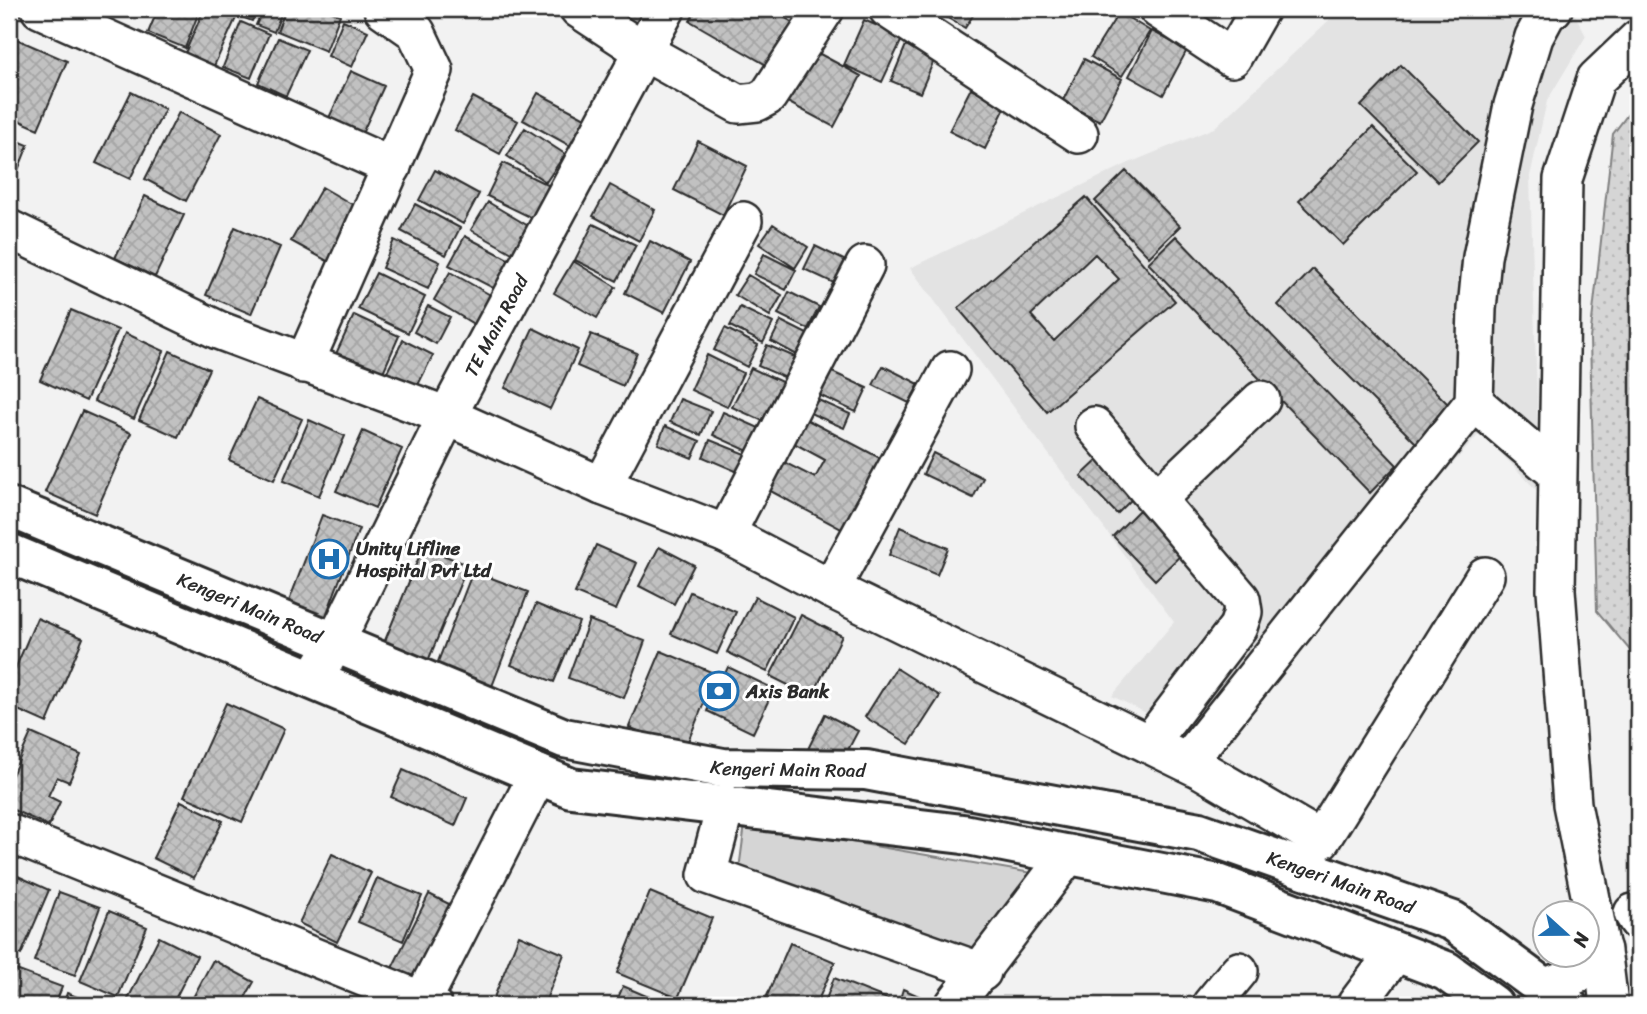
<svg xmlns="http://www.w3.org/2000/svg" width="1647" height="1014" font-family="Sriracha,sans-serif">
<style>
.built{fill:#e3e3e3}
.grass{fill:url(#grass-dots);stroke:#808080;stroke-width:2}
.green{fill:#d5d5d5;stroke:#808080;stroke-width:2}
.building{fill:url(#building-cross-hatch);stroke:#2b2b2b;stroke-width:2;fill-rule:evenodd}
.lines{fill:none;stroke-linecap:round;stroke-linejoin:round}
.minor-casing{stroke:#2b2b2b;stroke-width:42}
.major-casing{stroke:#2b2b2b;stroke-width:44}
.minor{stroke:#fff;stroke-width:37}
.major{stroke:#fff;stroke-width:38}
.labels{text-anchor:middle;stroke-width:6;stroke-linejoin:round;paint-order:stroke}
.street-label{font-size:19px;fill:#2b2b2b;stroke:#fff}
.poi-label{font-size:19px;font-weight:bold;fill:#2b2b2b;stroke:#fff;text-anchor:start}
</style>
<defs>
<pattern id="grass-dots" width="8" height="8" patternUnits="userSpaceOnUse" patternTransform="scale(1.75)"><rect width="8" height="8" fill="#d5d5d5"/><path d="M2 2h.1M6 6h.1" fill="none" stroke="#b7b7b7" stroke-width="1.8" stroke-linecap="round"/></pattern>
<pattern id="building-cross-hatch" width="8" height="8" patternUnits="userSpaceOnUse" patternTransform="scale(1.75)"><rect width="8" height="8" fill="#c1c1c1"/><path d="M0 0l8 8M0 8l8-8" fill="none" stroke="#a6a6a6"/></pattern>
</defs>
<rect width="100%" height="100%" fill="#f2f2f2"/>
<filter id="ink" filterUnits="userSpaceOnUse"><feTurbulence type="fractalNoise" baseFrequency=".0143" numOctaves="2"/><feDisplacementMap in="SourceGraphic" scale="14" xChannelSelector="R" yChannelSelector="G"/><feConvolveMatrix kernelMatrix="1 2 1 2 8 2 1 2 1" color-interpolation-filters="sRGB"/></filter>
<g filter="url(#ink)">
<path class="built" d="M1341,9h231l14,27 -39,65 -17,75 10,318 -59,-62 -40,45 -219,274 -110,-55 62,-74 -264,-354 219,-105 85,-35z"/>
<path class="grass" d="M1638,101v559l-41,-49 -7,-272 23,-205z"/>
<path class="green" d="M745,824l287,49 -52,82 -242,-78z"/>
<path class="building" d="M158,9h42l-15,39 -37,-15z
M204,9h13l19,9 -22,48 -29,-13z
M236,9h22l-6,12 -18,-7z
M263,9h20l-9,23 -18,-7z
M286,9h38l16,6 -14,36 -49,-20z
M608,9h40l-9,16z
M697,9h72l25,14 -24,44 -80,-46z
M932,9h45l-12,19z
M1119,12l31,19 -28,45 -31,-19z
M343,20l25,11 -16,36 -24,-11z
M864,20l39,17 -21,45 -38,-17z
M241,22l28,12 -18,44 -28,-11z
M1152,31l35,19 -24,45 -34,-19z
M14,38l53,23 -29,68 -29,-13v-66z
M278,38l29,12 -21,46 -28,-13z
M906,45l29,13 -15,35 -29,-12z
M805,46l56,30 -27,51 -56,-30z
M1084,59l38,20 -22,42 -38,-19z
M1401,65l77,77 -40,40 -77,-76z
M351,71l33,15 -24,52 -33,-16z
M971,88l35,18 -21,43 -36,-18z
M131,92l34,17 -35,70 -34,-16z
M538,93l49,26 -15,28 -49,-27z
M473,97l45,24 -18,33 -45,-24z
M179,112l42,22 -35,67 -41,-22z
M1373,127l44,44 -74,74 -44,-44z
M525,128l40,26 -19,28 -39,-26z
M9,137l19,8 -19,48z
M698,141l49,25 -24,49 -49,-25z
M503,163l49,24 -16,33 -49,-24z
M435,170l44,24 -16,30 -44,-24z
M1126,171l54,55 -31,31 -54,-56z
M610,185l45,25 -16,31 -46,-25z
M322,187l38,22 -31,53 -38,-21z
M145,196l39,19 -29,62 -40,-19z
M1086,197l89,104 -128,111 -89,-104zM1095,254l24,25 -65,62 -23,-26z
M488,202l42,25 -16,27 -43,-24z
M415,204l45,24 -14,27 -45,-24z
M593,224l43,21 -19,36 -42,-21z
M773,224l35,23 -13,21 -36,-24z
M235,227l45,20 -29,67 -45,-19z
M465,236l45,24 -15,29 -46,-24z
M1176,236l221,229 -27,28 -222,-230z
M394,240l46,22 -12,27 -46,-21z
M650,241l40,21 -26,51 -39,-20z
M815,246l33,16 -10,23 -34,-16z
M764,254l32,16 -10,20 -32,-16z
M573,261l43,26 -19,31 -43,-25z
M1313,269l142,142 -35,36 -142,-142z
M450,272l44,25 -17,29 -43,-26z
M376,273l49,24 -17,36 -50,-24z
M748,275l34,20 -12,21 -35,-21z
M789,292l30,15 -11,22 -30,-15z
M428,306l22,11 -14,27 -22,-12z
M740,307l33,16 -10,20 -33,-17z
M71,310l47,20 -32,71 -46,-21z
M354,315l45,21 -19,43 -46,-21z
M781,321l28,14 -10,21 -28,-15z
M533,328l45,22 -28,59 -45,-21z
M725,328l33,17 -11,22 -33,-17z
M125,333l39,18 -30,68 -40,-18z
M591,334l46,19 -14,33 -46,-20z
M403,340l30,15 -19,38 -30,-15z
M767,345l28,12 -9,21 -28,-12z
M170,351l39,18 -31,68 -39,-17z
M707,355l36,18 -16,34 -36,-17z
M883,366l36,18 -10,19 -36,-18z
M751,368l33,15 -19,39 -33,-15z
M830,371l37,17 -11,24 -37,-17z
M257,399l45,20 -28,61 -45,-20z
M680,399l31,12 -10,24 -31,-13z
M816,399l34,15 -6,14 -34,-15z
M82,411l49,22 -36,81 -50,-22z
M723,412l36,16 -11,23 -35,-16z
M802,417l78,41 -37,72 -78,-42 15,-28 35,18 10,-18 -35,-19z
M309,420l36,16 -26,60 -36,-15z
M665,426l35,15 -8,17 -34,-14z
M363,431l39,18 -27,59 -39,-17z
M710,440l35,14 -7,18 -35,-15z
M933,453l50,25 -10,20 -50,-24z
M1099,459l36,37 -18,18 -36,-38z
M1139,510l43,44 -27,26 -42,-44z
M322,515l37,14 -34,89 -37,-14z
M900,527l48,21 -11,27 -48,-20z
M596,545l41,18 -21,47 -41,-17z
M423,547l45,18 -40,96 -44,-18z
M659,547l35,18 -20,39 -35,-18z
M473,571l55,21 -37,97 -55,-22z
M690,592l46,20 -19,42 -46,-20z
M755,597l39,20 -27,55 -40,-20z
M536,604l43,18 -25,60 -43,-17z
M801,615l41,21 -30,61 -42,-21z
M37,618l46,20 -36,85 -38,-17v-23z
M589,620l56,21 -21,57 -56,-20z
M661,651l55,23 -32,77 -55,-24z
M728,667l46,22 -21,44 -46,-22z
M896,668l44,28 -31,48 -44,-27z
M226,703l58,26 -42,93 -58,-26z
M825,714l33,17 -19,36 -32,-16z
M31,733l50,22 -12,27 -12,-5 -9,19 12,6 -11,24 -40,-18v-26z
M403,770l64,28 -12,28 -64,-29z
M181,801l42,20 -29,57 -41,-20z
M332,854l39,19 -34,69 -38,-19z
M9,872l40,18 -28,65 -12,-6z
M377,878l45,18 -19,45 -45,-19z
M59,892l41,15 -25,68 -41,-14z
M650,892l62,26 -34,80 -61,-25z
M429,894l26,13 -38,76 -26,-13z
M109,911l38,16 -29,70 -38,-16z
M519,935l45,19 -20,51h-53z
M159,937l38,19 -25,49h-47z
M790,943l45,19 -19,43h-53z
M213,960l41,22 -13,23h-52z
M16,970l46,17 -7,18h-46v-16z
M834,978l56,22 -2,5h-64z
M623,986l35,15 -2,4h-41z
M903,989l36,16h-41z
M67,993l30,12h-34z"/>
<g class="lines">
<defs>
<g id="minor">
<path d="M40,9l352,158"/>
<path d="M579,9l64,42 95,53 19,-2 11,-6 57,-87"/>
<path d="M888,9l191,125"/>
<path d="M1158,9l74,49 28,-49"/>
<path d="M9,229l209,101 229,86 155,70 124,48 105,55 369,180 121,71 164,-264"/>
<path d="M304,364l130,-294 -18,-38 -33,-23"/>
<path d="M1474,402l82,70"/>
<path d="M1094,426l147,173 2,13 -5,15 -89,117"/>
<path d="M602,486l141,-265"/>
<path d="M1157,499l104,-99"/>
<path d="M726,534l139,-269"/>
<path d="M831,589l119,-219"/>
<path id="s1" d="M313,680l21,-35 113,-229 219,-407"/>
<path d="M1187,762l287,-360 3,-93 5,-52 31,-152 21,-68 13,-24 6,-4"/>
<path d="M726,804l-19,71 275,97"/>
<path d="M9,833l423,172"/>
<path d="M1633,913l5,8"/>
<path d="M1544,988l34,-14 24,-24"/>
<path d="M420,1005l118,-231"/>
<path d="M954,1005l115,-151"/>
<path d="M1211,1005l28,-34"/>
<path d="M1356,1005l40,-53"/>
<path d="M1609,1005l-5,-41 -32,-160 -16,-214 7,-411 33,-100 42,-40"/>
</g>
<g id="major">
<path id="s2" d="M9,507l555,231 159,30 143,2 333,62 254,89 114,84"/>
<path d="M9,553l562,235 392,46 255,50 228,87 47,34"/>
</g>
</defs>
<use href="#minor" class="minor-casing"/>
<use href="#major" class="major-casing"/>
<use href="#minor" class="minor"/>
<use href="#major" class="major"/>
</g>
</g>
<defs>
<symbol id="hospital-ring" viewBox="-11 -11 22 22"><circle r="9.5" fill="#fff" stroke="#1f6fb2" stroke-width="1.5"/><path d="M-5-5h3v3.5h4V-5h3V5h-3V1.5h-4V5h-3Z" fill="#1f6fb2"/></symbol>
<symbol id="bank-ring" viewBox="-11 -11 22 22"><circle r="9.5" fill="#fff" stroke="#1f6fb2" stroke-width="1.5"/><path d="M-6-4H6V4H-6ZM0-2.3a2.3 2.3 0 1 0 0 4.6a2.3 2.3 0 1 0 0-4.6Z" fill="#1f6fb2"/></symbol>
</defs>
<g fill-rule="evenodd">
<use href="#hospital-ring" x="307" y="537" width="44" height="44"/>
<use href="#bank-ring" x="697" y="669" width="44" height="44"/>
</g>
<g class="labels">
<g class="street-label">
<text dy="7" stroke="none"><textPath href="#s1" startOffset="399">TE Main Road</textPath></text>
<text dy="7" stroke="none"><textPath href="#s2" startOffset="261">Kengeri Main Road</textPath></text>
<text dy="7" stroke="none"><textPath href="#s2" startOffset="828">Kengeri Main Road</textPath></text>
<text dy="7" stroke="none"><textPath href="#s2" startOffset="1395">Kengeri Main Road</textPath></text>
</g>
<g class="poi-label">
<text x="356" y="555">Unity Lifline<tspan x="356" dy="22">Hospital Pvt Ltd</tspan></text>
<text x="746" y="698">Axis Bank</text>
</g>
</g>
<rect width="1647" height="1014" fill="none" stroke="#fff" stroke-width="35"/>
<rect x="18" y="18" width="1612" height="979" fill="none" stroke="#2b2b2b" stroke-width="2.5" filter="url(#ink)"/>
<g transform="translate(1566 934) rotate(111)"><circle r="33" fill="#ffffff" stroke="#aaaaaa" stroke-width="2"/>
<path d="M0-5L12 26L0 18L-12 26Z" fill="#1f6fb2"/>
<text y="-10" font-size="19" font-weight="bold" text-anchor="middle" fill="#2b2b2b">N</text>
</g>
</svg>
